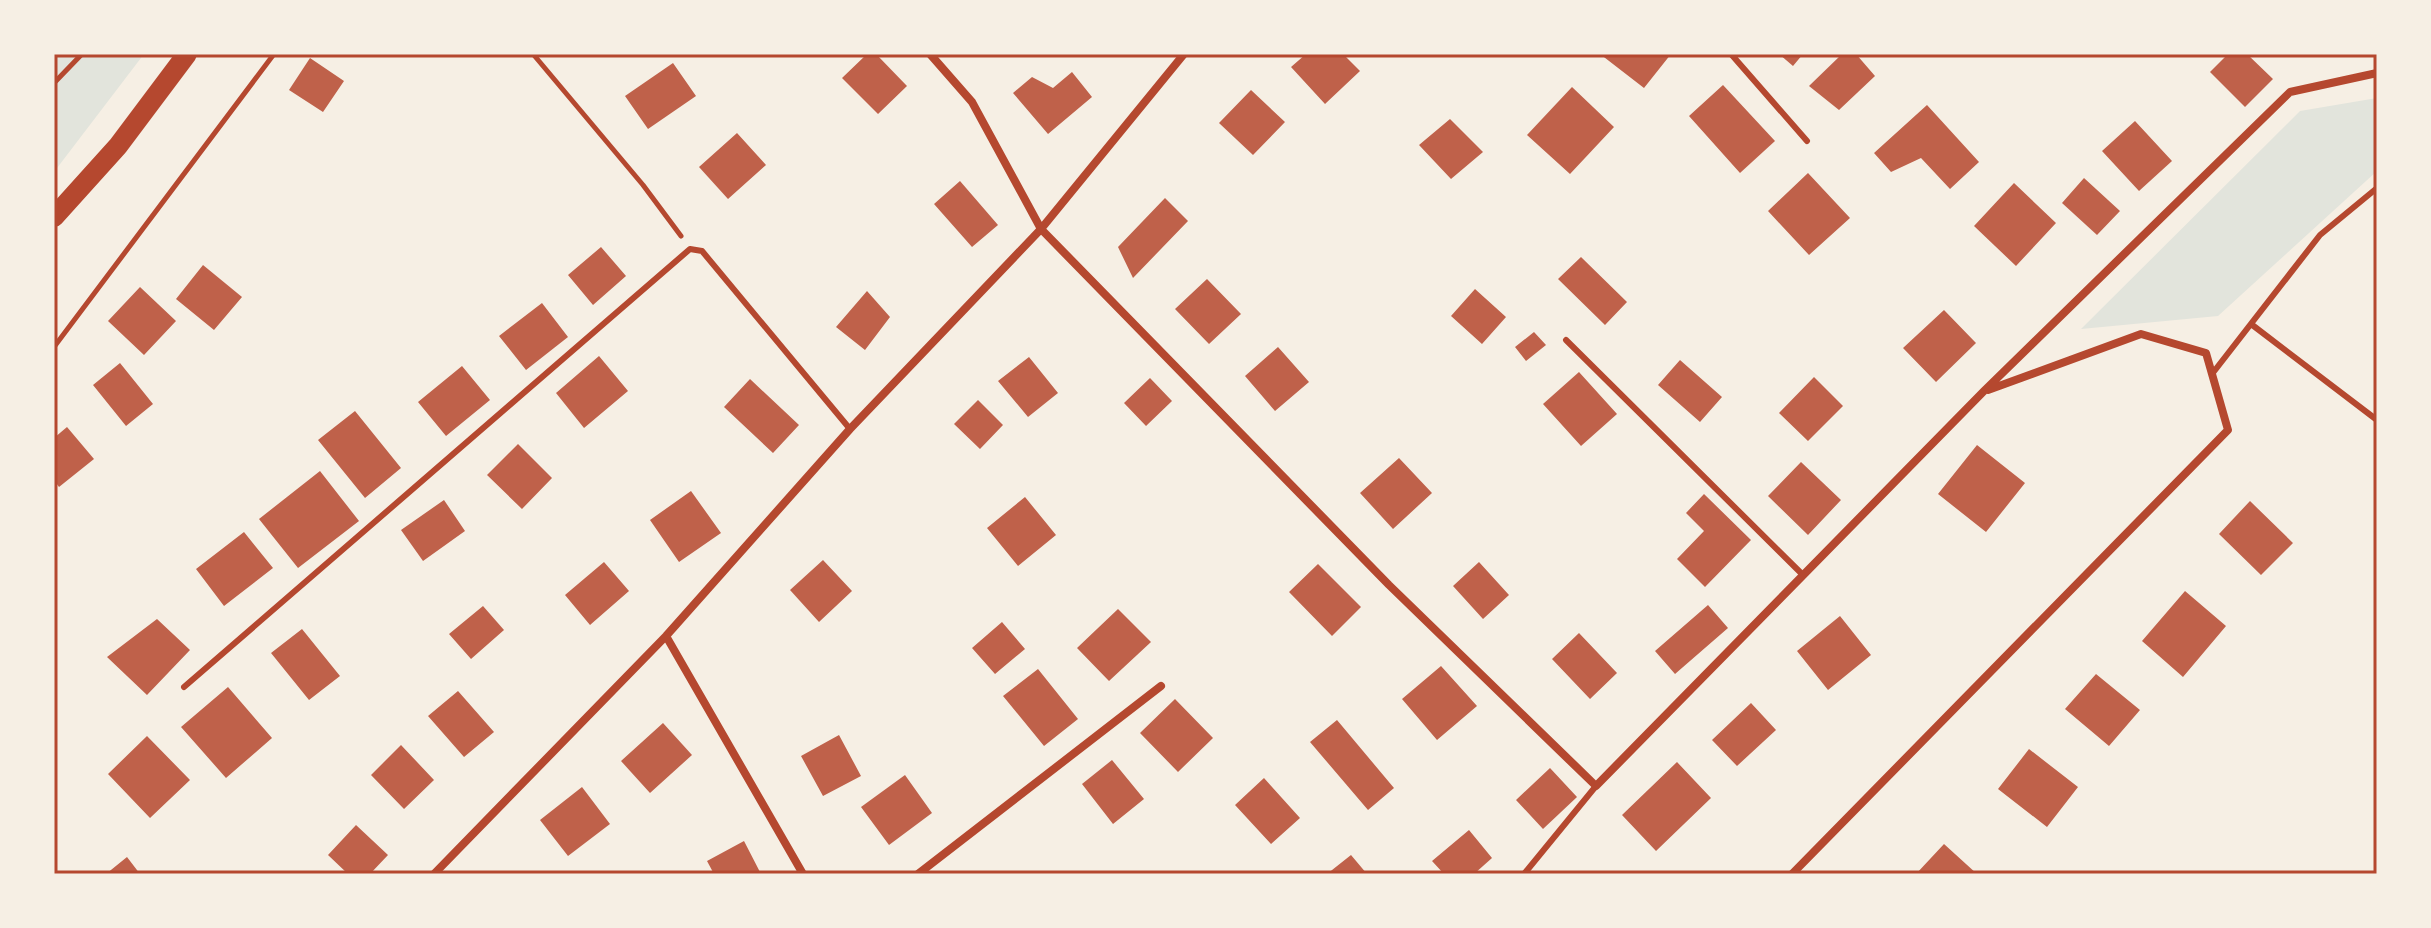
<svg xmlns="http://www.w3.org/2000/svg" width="2431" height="928" font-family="Arial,sans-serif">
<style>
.green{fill:#e2e4dc}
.building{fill:#bf614a}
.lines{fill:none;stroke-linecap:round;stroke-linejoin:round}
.path{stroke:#b5482f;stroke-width:5}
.service{stroke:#b5482f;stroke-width:6}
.minor{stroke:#b5482f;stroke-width:8}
.primary{stroke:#b5482f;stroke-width:20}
.neatline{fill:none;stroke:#b5482f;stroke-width:3}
</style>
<rect width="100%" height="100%" fill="#f6efe4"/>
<path class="green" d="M54,54h90l-90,118z
M2377,98v73l-159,145 -137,13 219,-218z"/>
<path class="building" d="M867,54h9l31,32 -29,28 -36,-36z
M1306,54h37l17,17 -35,33 -34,-37z
M1600,54h71l-27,34z
M1779,54h24l-10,12z
M1842,54h14l19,22 -36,34 -30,-24z
M2228,54h19l26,25 -28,28 -35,-35z
M310,58l34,23 -21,31 -34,-22z
M673,63l23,33 -48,33 -23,-33z
M1072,72l20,25 -44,37 -35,-41 19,-16 21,11z
M1723,85l52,56 -35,32 -51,-57z
M1572,87l42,40 -44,47 -43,-39z
M1251,90l34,32 -32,33 -34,-32z
M1927,105l52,57 -29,27 -29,-31 -30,14 -17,-19z
M1450,119l33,33 -32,27 -32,-34z
M2135,121l37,40 -33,30 -37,-40z
M737,133l29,32 -38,34 -29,-32z
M1808,173l42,45 -41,37 -41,-44z
M2084,178l36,33 -23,24 -35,-32z
M960,181l38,44 -26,22 -38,-43z
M2014,183l42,40 -40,43 -42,-40z
M1165,198l23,23 -55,57 -15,-31z
M601,247l25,29 -33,29 -25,-30z
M1581,257l46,45 -22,23 -47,-46z
M203,265l39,32 -28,33 -38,-31z
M1207,279l34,35 -32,30 -34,-35z
M140,287l36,34 -32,34 -36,-34z
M1475,289l31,28 -24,27 -31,-28z
M867,291l23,26 -25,33 -29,-23z
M542,303l26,34 -42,33 -27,-34z
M1944,310l32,33 -40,39 -33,-34z
M1534,332l12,13 -20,16 -11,-14z
M1278,347l31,35 -34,29 -30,-35z
M599,356l29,35 -44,37 -28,-35z
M1029,357l29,36 -30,24 -30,-36z
M1680,360l42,37 -22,25 -42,-37z
M120,363l33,41 -27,22 -33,-41z
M462,366l28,34 -44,36 -28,-34z
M1579,372l38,42 -36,32 -38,-42z
M1814,377l29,29 -35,35 -29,-28z
M1150,378l22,23 -26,25 -22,-23z
M750,379l49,46 -26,28 -49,-46z
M978,400l25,25 -23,24 -26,-25z
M355,411l46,57 -36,30 -47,-58z
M67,427l27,32 -35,28 -5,-7v-42z
M518,444l34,34 -30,31 -35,-34z
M1977,445l48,38 -39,49 -48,-38z
M1399,458l33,35 -39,36 -33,-36z
M1801,462l40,38 -33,35 -40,-39z
M320,471l39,50 -61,47 -39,-49z
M691,491l30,42 -42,29 -29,-42z
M1704,494l47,46 -46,47 -28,-28 27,-28 -18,-18z
M1025,497l31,38 -38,31 -31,-38z
M444,500l21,31 -42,30 -22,-31z
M2250,501l43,42 -32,32 -42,-41z
M244,532l29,36 -49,38 -28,-37z
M823,560l29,31 -33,31 -29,-32z
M604,562l25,29 -39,34 -25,-30z
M1479,562l30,33 -26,24 -30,-33z
M1318,564l43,43 -29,29 -43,-44z
M2185,591l41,35 -43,51 -41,-36z
M1708,605l20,23 -53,46 -20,-23z
M483,606l21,24 -33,29 -22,-25z
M1118,609l33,33 -42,39 -32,-33z
M1840,616l31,39 -43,35 -31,-39z
M157,619l33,31 -43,45 -40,-38z
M1002,622l23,27 -30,25 -23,-26z
M302,629l38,47 -31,24 -38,-47z
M1579,633l38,40 -27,26 -38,-40z
M1441,666l36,40 -40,34 -35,-41z
M1038,669l40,50 -34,27 -41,-50z
M2096,674l44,36 -31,36 -44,-37z
M228,687l44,51 -46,40 -45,-51z
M458,691l36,41 -30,25 -36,-41z
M1175,699l38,39 -35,34 -38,-39z
M1751,703l25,27 -39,36 -25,-26z
M1337,720l57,68 -26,22 -58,-68z
M663,723l29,32 -42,38 -29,-32z
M839,735l22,41 -38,20 -22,-40z
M147,736l43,44 -40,38 -42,-44z
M401,745l33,35 -30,29 -33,-34z
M2029,749l49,38 -31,40 -49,-38z
M1112,760l32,39 -31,25 -31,-40z
M1677,762l34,36 -55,53 -34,-36z
M1550,768l27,29 -34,32 -27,-29z
M905,775l27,38 -43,32 -28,-38z
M1264,778l36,40 -29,26 -36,-39z
M582,787l28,37 -42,32 -28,-36z
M356,825l32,30 -18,19h-22l-20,-19z
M1469,830l23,28 -18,16h-30l-12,-13z
M744,841l17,33h-47l-7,-13z
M1944,844l33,30h-61z
M1351,855l16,19h-40z
M127,857l13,17h-34z"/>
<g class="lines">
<path class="path" d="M533,54l110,131 38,51
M54,83l28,-29
M54,347l220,-293"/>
<path class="service" d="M1731,54l76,87
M2251,324l126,96
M1566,340l237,235
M2212,374l108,-139 57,-47
M184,687l506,-438 12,2 148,178
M1524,874l72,-88"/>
<path class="minor" d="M930,54l42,48 69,127 348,356 207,201 388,-395 306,-299 87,-19
M666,636l137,238
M434,874l232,-238 184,-207 191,-200 143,-175
M918,874l243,-188
M1792,874l436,-444 -22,-77 -65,-19 -153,56"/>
<path class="primary" d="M54,217l64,-71 69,-92"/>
</g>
<rect width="2431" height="928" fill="none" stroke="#f6efe4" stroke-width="112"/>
<rect x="56" y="56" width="2319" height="816" class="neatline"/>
</svg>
